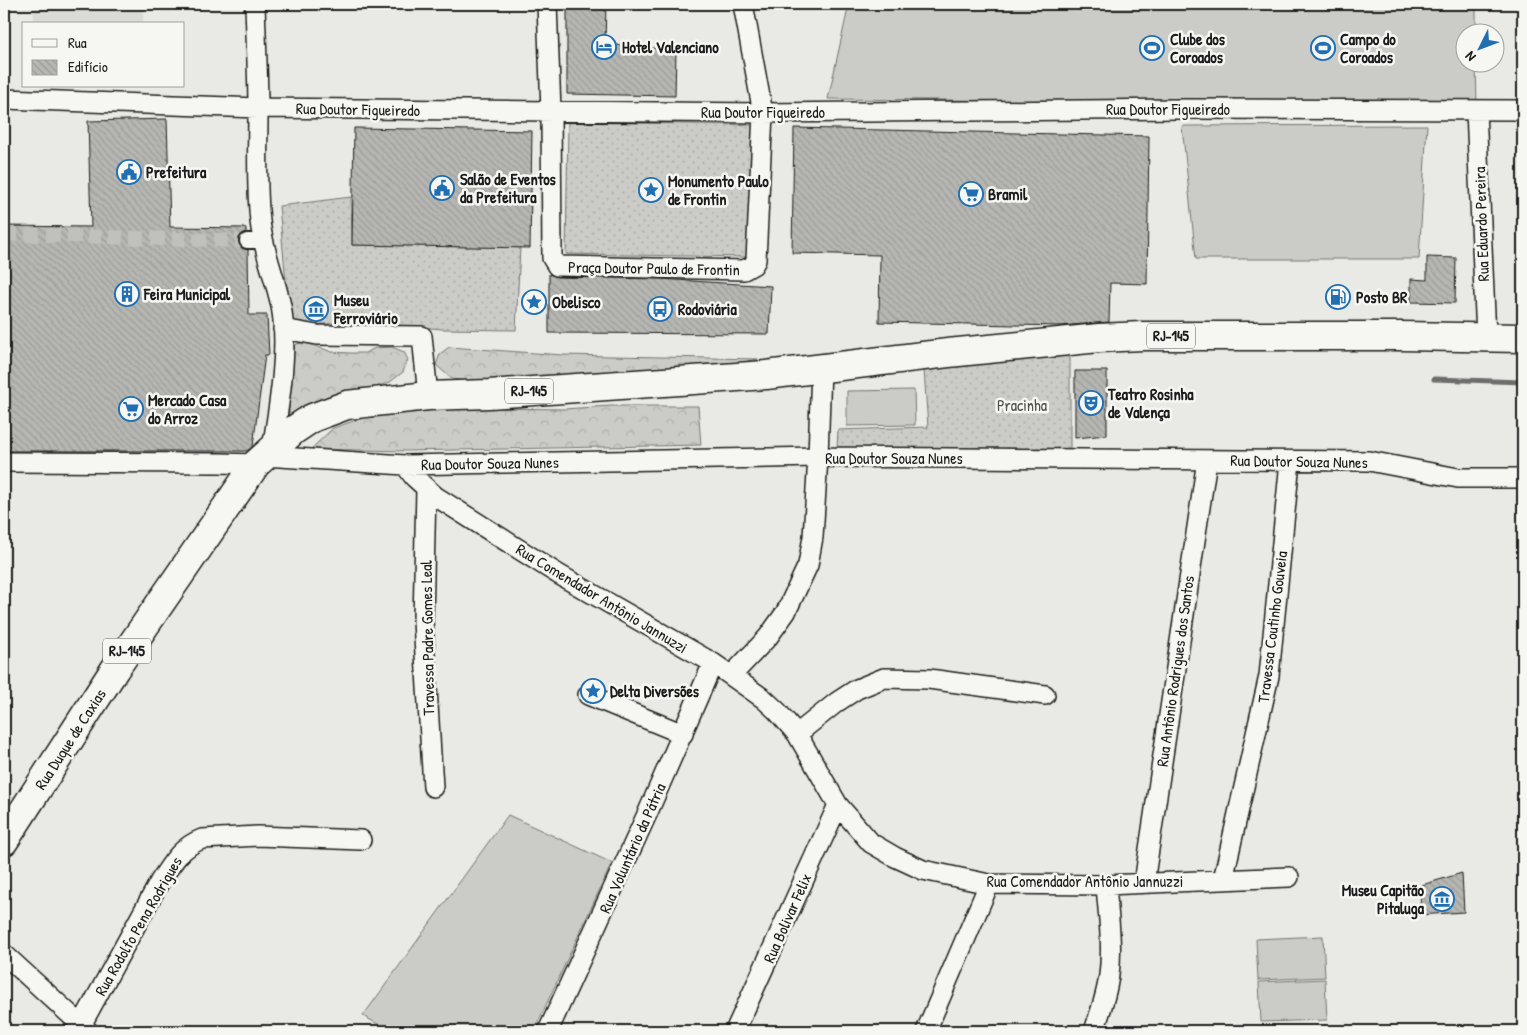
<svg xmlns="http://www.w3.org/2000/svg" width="1527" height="1035" font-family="'Patrick Hand',sans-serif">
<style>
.built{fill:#dadad6}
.grass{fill:url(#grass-dots);stroke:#747472}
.forest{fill:url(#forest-crowns);stroke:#747472}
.garden{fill:#cbcbc7;stroke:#747472}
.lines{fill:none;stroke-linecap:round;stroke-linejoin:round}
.stream{stroke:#6d6d6c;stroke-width:5}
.building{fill:url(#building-back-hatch);stroke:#1c1c1c}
.pedestrian-tunnel{stroke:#c0c0bd;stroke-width:14;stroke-dasharray:14 7;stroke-linecap:butt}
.pedestrian-casing{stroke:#1c1c1c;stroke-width:18}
.minor-casing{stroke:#1c1c1c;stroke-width:22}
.primary-casing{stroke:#1c1c1c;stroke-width:31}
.pedestrian{stroke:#f6f6f2;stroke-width:14}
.minor{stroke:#f6f6f2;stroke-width:19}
.primary{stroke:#f6f6f2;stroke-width:28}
.labels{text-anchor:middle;stroke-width:5;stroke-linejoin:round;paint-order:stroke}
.shield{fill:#f6f6f2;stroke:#5d5d5c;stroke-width:1}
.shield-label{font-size:15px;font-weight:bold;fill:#1c1c1c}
.poi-label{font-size:16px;font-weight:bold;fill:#1c1c1c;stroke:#f6f6f2;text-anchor:start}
.street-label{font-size:16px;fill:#1c1c1c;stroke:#f6f6f2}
.park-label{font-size:16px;fill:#51514f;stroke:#f6f6f2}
</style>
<defs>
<pattern id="grass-dots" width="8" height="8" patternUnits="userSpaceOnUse" patternTransform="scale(1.25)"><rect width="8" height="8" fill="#cbcbc7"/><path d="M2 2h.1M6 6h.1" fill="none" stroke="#aeaeaa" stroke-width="1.8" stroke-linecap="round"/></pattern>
<pattern id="forest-crowns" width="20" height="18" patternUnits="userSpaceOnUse" patternTransform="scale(1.25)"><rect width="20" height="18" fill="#cbcbc7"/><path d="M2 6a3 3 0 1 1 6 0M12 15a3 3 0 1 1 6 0" fill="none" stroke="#aeaeaa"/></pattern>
<pattern id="building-back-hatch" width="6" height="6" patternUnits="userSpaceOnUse" patternTransform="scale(1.25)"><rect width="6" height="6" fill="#b6b6b3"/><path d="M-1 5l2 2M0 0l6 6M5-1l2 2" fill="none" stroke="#9c9c99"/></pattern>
</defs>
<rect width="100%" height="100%" fill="#e9e9e5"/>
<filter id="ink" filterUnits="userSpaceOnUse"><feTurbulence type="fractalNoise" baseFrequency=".02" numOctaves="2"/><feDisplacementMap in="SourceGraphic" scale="10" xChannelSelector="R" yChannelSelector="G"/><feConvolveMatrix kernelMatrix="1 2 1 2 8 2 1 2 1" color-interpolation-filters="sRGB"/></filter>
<g filter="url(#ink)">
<path class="built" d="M33,4h109l1,20h-109z"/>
<path class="grass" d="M568,122l185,3 -2,132 -185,-3z
M351,197l1,48 168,2 -4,83 -74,-1 -79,-7 -73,4 -11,-120z
M1070,351v101l-233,-3 1,-19 90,-3 -4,-57z"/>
<path class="forest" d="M304,342l28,10 18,1h15l10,-5 17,-1 12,5 4,8 -5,12 -13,10 -101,37v-39l5,-35z
M449,347l114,8 195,4 -25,5 -127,16 -139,1 -15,-2 -16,-14 4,-11z
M611,406h87l3,39 -295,6 -95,-2 22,-21 47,-16 46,-5 137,2z"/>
<path class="garden" d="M849,4h627v28h-12v30l12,1 1,42 -649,-6z
M1427,125l-8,134h-223l-14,-133z
M914,390l1,35 -68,1v-35z
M508,815l104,48 -78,168h-143l-28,-15z
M1323,936l2,41 -67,3 -2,-41z
M1325,979l2,41 -66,2 -2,-40z"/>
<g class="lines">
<path class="stream" d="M1434,379l89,3"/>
</g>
<path class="building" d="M567,4h39l-1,40 71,6 -1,46 -108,-2z
M167,119l3,108 76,1v4l-6,4 -2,5 4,7 6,2 1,65h18l2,40h-4l-12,91 -6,5h-243v-225l87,1 -3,-106z
M354,128l178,3 -2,117 -178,-3z
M794,128l355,8 -2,148 -37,-1 -1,39 -49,4 -181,-4 1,-67 -88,-2z
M1427,257l29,1 -1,45 -44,-1v-23l16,1z
M549,274l8,3 103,2 111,7 -2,48 -220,-1z
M1075,371h32v64l-32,3z
M1462,873l2,39 -45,3 3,-30z"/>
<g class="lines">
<path class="pedestrian-tunnel" d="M4,234l243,7"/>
<defs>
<path id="pedestrian" d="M247,241h16"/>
<path id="minor" d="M255,4c1,35 3,71 3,106 0,37 -2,74 2,111 3,29 15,56 21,85 8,42 -2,100 -9,143
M547,4l4,107 1,147 5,8h4l183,4 9,-5 3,-5 7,-147 -20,-109
M4,99l254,9 505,5 417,-4 343,1
M1476,110l10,227
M283,329l34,6 105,1 6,60
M264,456l141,9 413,-8 551,4 89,17h65
M4,462l215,1 37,1
M405,465l9,12 21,19 123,78 155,89 51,36 13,12 20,23 41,71 33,38 24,14 28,13 66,14 117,1 183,-8
M426,489l-3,132 10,166
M732,675l36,-38 18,-25 22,-47 5,-28 5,-80 3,-89
M588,695l95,39
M797,734l40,-32 20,-13 27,-11 45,1 116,16
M1223,880l46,-204 21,-215
M1144,883l63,-423
M4,954l84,77
M78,1031l82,-150c12,-18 21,-34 42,-42l56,-3 103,4
M548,1031l100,-219 65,-149
M735,1031l103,-226
M926,1031l63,-147
M1094,1031c6,-18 13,-37 15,-56 4,-30 -1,-61 -3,-90"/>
<path id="primary" d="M4,841l111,-172 141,-205 38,-34 18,-12 35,-13 81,-9 61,-2 277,-19 182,-22 151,-15 43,-2h259l122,2"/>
</defs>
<use href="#pedestrian" class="pedestrian-casing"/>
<use href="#minor" class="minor-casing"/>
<use href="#primary" class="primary-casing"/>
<use href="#pedestrian" class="pedestrian"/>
<use href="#minor" class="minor"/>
<use href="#primary" class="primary"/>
</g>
</g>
<defs>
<symbol id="hotel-ring" viewBox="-11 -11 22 22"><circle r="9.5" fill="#f6f6f2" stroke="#1f6fb2" stroke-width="1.5"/><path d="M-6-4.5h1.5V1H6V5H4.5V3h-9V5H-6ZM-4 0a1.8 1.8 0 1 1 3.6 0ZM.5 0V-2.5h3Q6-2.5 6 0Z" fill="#1f6fb2"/></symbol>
<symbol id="stadium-ring" viewBox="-11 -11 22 22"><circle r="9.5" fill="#f6f6f2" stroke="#1f6fb2" stroke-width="1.5"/><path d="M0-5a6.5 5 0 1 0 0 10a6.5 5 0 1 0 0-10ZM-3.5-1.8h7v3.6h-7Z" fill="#1f6fb2"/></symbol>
<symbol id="civic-ring" viewBox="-11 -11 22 22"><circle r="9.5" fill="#f6f6f2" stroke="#1f6fb2" stroke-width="1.5"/><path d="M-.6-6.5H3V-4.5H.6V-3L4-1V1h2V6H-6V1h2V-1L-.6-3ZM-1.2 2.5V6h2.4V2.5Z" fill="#1f6fb2"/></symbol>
<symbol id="sight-ring" viewBox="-11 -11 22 22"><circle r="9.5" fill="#f6f6f2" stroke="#1f6fb2" stroke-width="1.5"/><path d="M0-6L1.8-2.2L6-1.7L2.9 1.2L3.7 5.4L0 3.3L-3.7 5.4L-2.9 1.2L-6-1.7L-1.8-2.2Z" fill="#1f6fb2"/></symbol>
<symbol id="supermarket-ring" viewBox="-11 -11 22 22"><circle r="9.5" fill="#f6f6f2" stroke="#1f6fb2" stroke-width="1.5"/><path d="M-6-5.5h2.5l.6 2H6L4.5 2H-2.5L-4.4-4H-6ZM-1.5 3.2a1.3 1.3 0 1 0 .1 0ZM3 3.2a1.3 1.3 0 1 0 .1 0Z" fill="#1f6fb2"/></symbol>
<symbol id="building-ring" viewBox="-11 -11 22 22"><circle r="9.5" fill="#f6f6f2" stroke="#1f6fb2" stroke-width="1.5"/><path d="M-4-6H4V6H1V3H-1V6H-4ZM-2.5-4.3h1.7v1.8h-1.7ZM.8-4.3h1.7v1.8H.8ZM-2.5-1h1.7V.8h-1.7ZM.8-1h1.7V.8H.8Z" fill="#1f6fb2"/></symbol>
<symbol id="fuel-ring" viewBox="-11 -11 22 22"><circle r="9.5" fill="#f6f6f2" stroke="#1f6fb2" stroke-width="1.5"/><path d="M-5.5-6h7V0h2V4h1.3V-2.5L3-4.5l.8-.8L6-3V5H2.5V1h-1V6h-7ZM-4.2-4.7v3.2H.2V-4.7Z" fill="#1f6fb2"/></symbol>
<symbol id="museum-ring" viewBox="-11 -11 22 22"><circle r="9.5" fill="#f6f6f2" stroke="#1f6fb2" stroke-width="1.5"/><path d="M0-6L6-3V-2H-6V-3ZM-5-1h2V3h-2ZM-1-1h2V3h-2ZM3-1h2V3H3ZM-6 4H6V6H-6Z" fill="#1f6fb2"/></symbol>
<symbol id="bus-ring" viewBox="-11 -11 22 22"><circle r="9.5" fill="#f6f6f2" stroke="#1f6fb2" stroke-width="1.5"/><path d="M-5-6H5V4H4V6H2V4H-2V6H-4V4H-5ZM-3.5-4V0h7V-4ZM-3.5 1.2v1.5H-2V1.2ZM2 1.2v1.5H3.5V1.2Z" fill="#1f6fb2"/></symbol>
<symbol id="theatre-ring" viewBox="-11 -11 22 22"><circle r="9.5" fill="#f6f6f2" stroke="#1f6fb2" stroke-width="1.5"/><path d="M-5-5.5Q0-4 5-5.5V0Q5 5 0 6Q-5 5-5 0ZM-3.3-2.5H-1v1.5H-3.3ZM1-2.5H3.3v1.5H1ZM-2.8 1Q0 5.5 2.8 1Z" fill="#1f6fb2"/></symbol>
</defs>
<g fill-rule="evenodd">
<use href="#hotel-ring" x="590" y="33" width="28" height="28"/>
<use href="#stadium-ring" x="1138" y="34" width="28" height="28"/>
<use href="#stadium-ring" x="1309" y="34" width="28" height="28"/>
<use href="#civic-ring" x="115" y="158" width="28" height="28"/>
<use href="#civic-ring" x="428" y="174" width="28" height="28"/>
<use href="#sight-ring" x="637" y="176" width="28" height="28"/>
<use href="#supermarket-ring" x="957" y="180" width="28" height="28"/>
<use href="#building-ring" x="113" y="280" width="28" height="28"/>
<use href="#fuel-ring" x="1324" y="283" width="28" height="28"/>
<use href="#sight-ring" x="520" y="288" width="28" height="28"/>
<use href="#museum-ring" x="302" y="295" width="28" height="28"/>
<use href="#bus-ring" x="646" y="295" width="28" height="28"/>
<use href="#theatre-ring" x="1077" y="389" width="28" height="28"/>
<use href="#supermarket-ring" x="117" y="395" width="28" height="28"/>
<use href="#sight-ring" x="579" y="677" width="28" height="28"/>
<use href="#museum-ring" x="1428" y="885" width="28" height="28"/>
</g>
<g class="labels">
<g class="shield">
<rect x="1147" y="323.5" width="48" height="25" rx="4"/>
<rect x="505" y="378.5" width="48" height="25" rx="4"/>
<rect x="103" y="638.5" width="48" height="25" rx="4"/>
</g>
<g class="shield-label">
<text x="1171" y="341">RJ-145</text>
<text x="529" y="396">RJ-145</text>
<text x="127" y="656">RJ-145</text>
</g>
<g class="poi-label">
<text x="1170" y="45">Clube dos<tspan x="1170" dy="18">Coroados</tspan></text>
<text x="1340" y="45">Campo do<tspan x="1340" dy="18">Coroados</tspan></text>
<text x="622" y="53">Hotel Valenciano</text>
<text x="146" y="178">Prefeitura</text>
<text x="460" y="185">Salão de Eventos<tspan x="460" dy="18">da Prefeitura</tspan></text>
<text x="668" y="187">Monumento Paulo<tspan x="668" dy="18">de Frontin</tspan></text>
<text x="988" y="200">Bramil</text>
<text x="144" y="300">Feira Municipal</text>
<text x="1356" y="303">Posto BR</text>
<text x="334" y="306">Museu<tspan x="334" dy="18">Ferroviário</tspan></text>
<text x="552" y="308">Obelisco</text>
<text x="678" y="315">Rodoviária</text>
<text x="1108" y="400">Teatro Rosinha<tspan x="1108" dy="18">de Valença</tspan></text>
<text x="148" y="406">Mercado Casa<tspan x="148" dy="18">do Arroz</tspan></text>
<text x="610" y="697">Delta Diversões</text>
<text x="1424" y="896" text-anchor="end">Museu Capitão<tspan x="1424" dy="18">Pitaluga</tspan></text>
</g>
<g class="street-label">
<text transform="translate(358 109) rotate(1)" y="6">Rua Doutor Figueiredo</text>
<text x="1168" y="115">Rua Doutor Figueiredo</text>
<text x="763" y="118">Rua Doutor Figueiredo</text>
<text transform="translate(1481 224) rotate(-92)" y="6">Rua Eduardo Pereira</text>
<text transform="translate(654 268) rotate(1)" y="6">Praça Doutor Paulo de Frontin</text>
<text x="894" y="464">Rua Doutor Souza Nunes</text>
<text transform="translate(1299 461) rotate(1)" y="6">Rua Doutor Souza Nunes</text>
<text transform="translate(490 463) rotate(-1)" y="6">Rua Doutor Souza Nunes</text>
<text transform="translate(602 598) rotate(31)" y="6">Rua Comendador Antônio Jannuzzi</text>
<text transform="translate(1272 627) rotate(-83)" y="6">Travessa Coutinho Gouveia</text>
<text transform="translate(427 638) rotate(-91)" y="6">Travessa Padre Gomes Leal</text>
<text transform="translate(1175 671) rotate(-82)" y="6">Rua Antônio Rodrigues dos Santos</text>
<text transform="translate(70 739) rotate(-57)" y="6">Rua Duque de Caxias</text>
<text transform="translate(632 848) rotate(-66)" y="6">Rua Voluntário da Pátria</text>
<text x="1085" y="887">Rua Comendador Antônio Jannuzzi</text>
<text transform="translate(787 918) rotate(-66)" y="6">Rua Bolivar Felix</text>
<text transform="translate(138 926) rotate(-60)" y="6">Rua Rodolfo Pena Rodrigues</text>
</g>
<g class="park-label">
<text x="1022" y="411">Pracinha</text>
</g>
</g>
<rect width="1527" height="1035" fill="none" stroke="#f6f6f2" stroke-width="20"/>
<rect x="10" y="10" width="1507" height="1015" fill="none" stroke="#1c1c1c" stroke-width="2" filter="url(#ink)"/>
<rect x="22" y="22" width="162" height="65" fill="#f6f6f2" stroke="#9f9f9c"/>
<rect x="32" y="39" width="25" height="8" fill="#f6f6f2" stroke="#9f9f9c"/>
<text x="68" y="48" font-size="15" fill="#1c1c1c">Rua</text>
<rect x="32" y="60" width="25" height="15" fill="url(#building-back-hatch)" stroke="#9f9f9c"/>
<text x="68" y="72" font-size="15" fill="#1c1c1c">Edifício</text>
<g transform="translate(1480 48) rotate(228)"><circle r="24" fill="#f6f6f2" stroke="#9f9f9c"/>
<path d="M0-4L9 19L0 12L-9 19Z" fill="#1f6fb2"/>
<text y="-8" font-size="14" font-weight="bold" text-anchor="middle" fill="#1c1c1c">N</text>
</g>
</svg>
